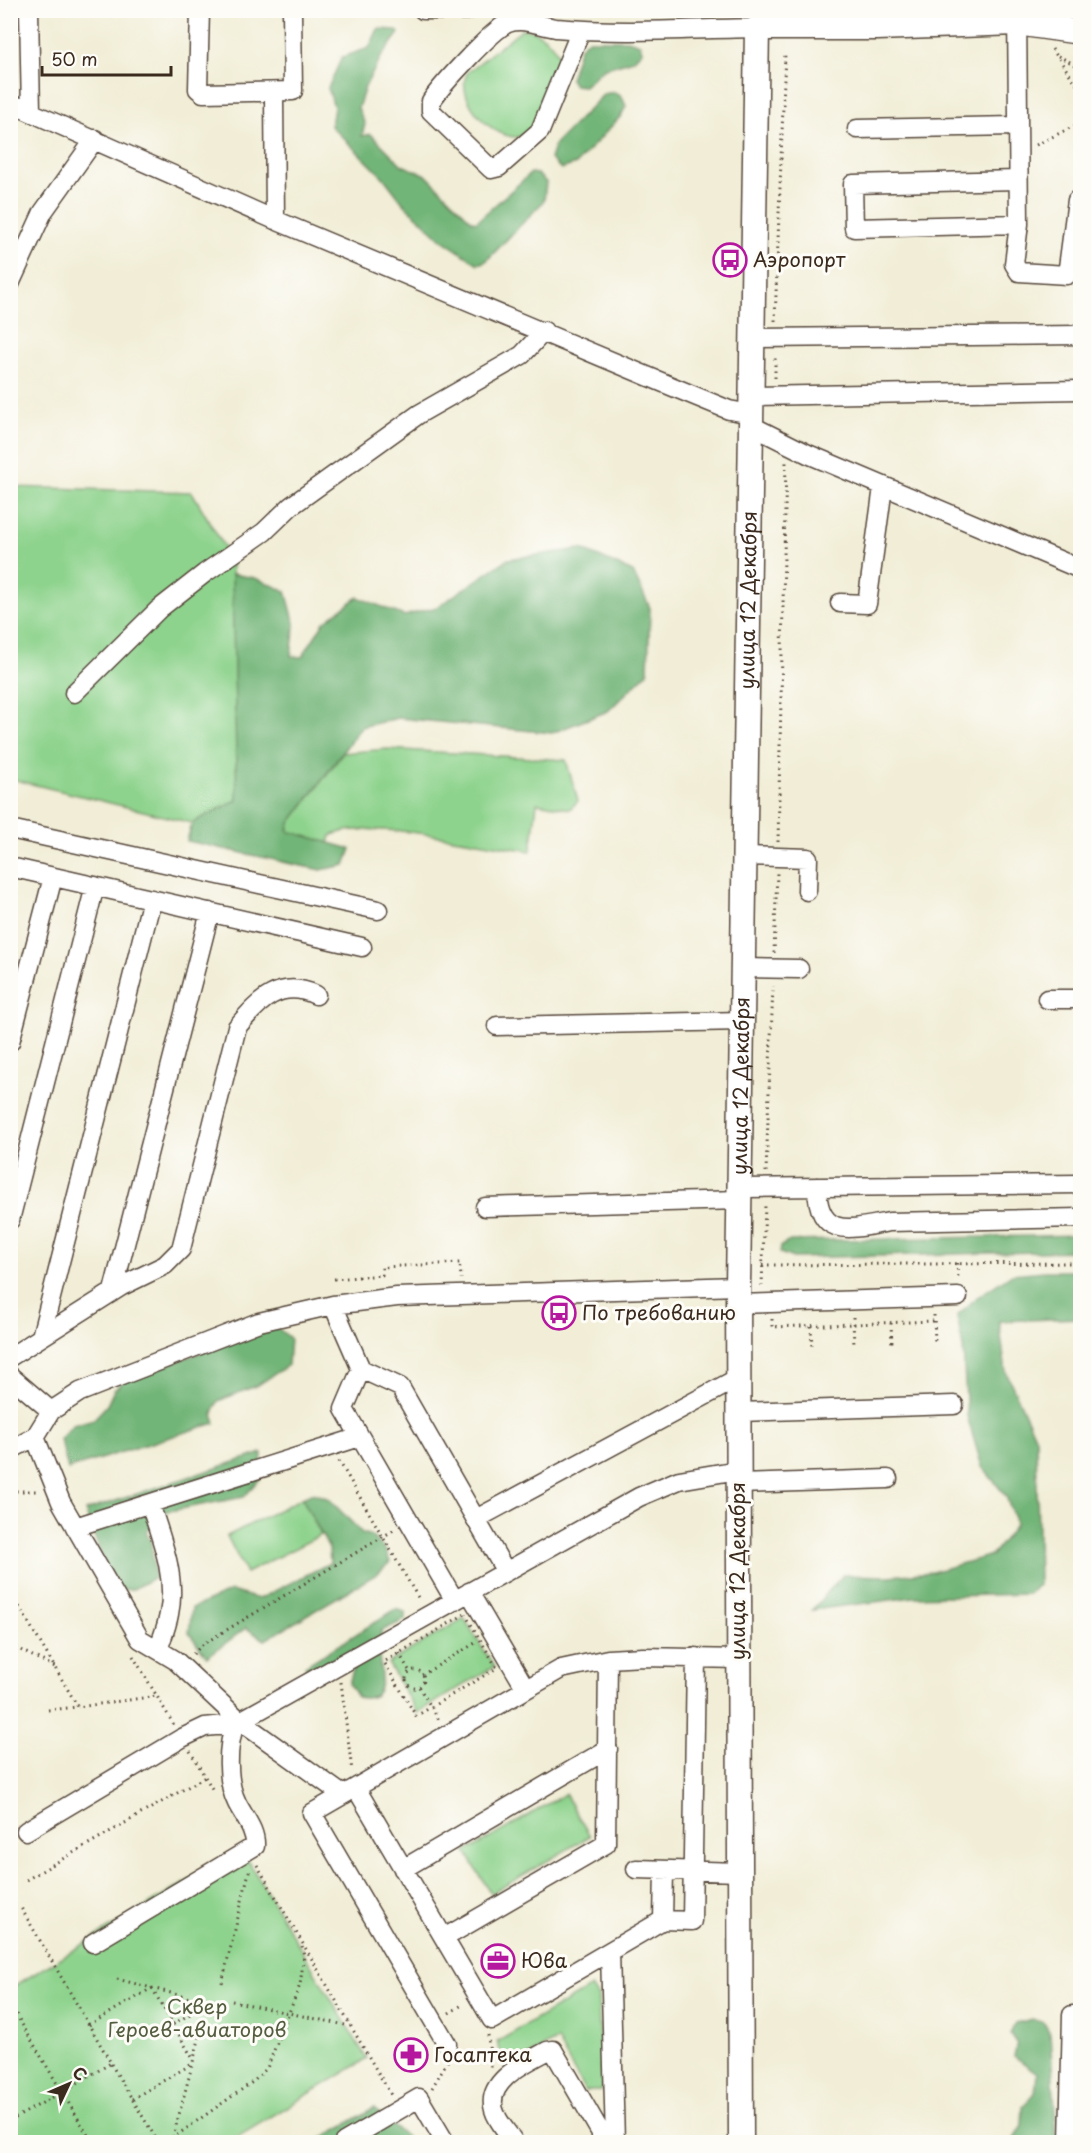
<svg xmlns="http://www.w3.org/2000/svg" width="1091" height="2153" font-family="'Playpen Sans',sans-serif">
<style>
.green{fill:#8ed38d;stroke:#647e56;stroke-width:1.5}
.forest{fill:#72b578;stroke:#56704b;stroke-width:1.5}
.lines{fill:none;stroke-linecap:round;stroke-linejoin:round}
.minor-casing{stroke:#56473a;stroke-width:21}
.major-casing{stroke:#56473a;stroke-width:27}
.path{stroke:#56473a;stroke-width:3;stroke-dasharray:1.5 4.5;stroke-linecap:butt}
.minor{stroke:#fff;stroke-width:18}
.major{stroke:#fff;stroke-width:24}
.labels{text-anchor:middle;stroke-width:6;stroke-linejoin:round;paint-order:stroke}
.poi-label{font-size:20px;fill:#3b2a1e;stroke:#fdfcf7;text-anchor:start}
.street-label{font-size:20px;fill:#3b2a1e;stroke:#fdfcf7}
.park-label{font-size:20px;fill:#545d3f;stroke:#fdfcf7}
</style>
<rect width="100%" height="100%" fill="#fdfcf7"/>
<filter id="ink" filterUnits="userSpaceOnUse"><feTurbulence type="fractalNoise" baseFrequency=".0167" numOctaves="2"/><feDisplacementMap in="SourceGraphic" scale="12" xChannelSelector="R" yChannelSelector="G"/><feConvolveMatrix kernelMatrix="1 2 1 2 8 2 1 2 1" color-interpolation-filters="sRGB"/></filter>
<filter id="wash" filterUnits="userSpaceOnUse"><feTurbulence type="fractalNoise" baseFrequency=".008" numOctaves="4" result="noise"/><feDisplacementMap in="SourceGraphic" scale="24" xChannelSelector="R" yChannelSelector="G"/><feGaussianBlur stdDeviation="1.35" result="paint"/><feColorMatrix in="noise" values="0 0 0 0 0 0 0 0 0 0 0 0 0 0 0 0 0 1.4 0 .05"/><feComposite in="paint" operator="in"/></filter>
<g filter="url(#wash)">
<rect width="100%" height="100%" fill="#f1edd6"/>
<path class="green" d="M522,29c18,1 32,14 38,30 -7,21 -12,47 -23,66 -23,38 -88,-23 -69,-53z
M11,487l181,5 40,68 5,240 -45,23 -181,-44z
M387,749l179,11 12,41 -8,8 -33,-6 -6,48c-41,-6 -169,-34 -200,-15l-10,34 -40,-8 9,-39 53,-70z
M302,1498l19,37 -75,38 -19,-37z
M464,1618l30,49 -77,46 -29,-50z
M565,1794l25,42 -99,58 -25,-42z
M241,1849l126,210 -138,83h-218v-154z
M591,1987l7,10 4,94h-17l-28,-51 -50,28 -10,-26z"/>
<path class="forest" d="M378,29l18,1 3,3 -18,24 -16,30 -7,21 7,16 -3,12 9,-2 31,31 24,10 45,45 5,2 55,-49 6,1 9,8 -2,19 -58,60 -8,3 -36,-24 -39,-37 -20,-26 -52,-51 3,-19 -6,-19 14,-31 27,-9z
M588,40h40l12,4 2,7 -9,9 -30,9 -19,17 -10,-1 -4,-6 10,-32z
M614,92l8,5 4,9 -5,10 -45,48 -15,5 -11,-10 5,-15 49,-50z
M581,549l52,23 17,36 -2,64 -40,39 -56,22 -154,-15 -37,9 -71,96 -2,8 63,18 -6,16 -24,5 -134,-29 5,-18 45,-23 -5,-226 23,4 31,13 9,33 -4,32 11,1 22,-35 34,-25 46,19 33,-9 71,-48z
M1080,1235v16l-287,7 -13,-5 1,-7 9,-5z
M1045,1271h35v47l-81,3 7,51 30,66 3,146 -11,10 -114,3 -102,13 31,-35 47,1 42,-4 60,-17 24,-31 -10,-28 -24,-29 -15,-51 -4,-68 -6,-32 19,-18 36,-24z
M275,1326l15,12 -2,27 -30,20 -40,16 -5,12 2,10 -147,46 -8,-30 13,-14 21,-6 13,-14 7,-15 11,-10z
M262,1453l-2,26 -16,18 -80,15 -18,20 5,11 4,34 -22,12 -11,1 -15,-20 -22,-59z
M313,1493l16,6 33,34 9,3 14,13 5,13 -13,12 -112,66 -19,-12 -39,29 -18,-24 3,-25 39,-17 28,8 71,-36 -1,-15 -27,-50z
M396,1609l9,3v8l-24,11c1,9 -3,16 -2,24 2,19 9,49 -22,42l-8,-13 6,-21 -45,10 -5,-7z
M1033,2019l11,4 6,10 7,109h-45l10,-16 1,-20 12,-13 2,-20 -23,-17 3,-12 -7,-10 6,-11z
M374,2108l32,29 2,5h-92z"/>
</g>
<g filter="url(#ink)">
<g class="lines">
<defs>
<path id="minor" d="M29,10l2,102
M200,10l-2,79 5,4 90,-2 -1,-81
M423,10h45
M1017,10l2,214 -5,40 5,8 48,3 10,-75
M1052,10l9,17
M581,30l-41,101 -41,36 -8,2 -60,-58v-10c11,-16 61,-71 77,-78 16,-6 32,3 48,5 67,6 135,1 201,0
M274,93l1,127
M10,103l265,117 403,169 51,21 23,4
M857,129l159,-3
M1017,180l-164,4 1,44 165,-4
M10,284l33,-72 52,-73
M754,338l326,-3
M753,396l327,-6
M752,426l56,28 272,115
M840,603l27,1 16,-117
M74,693l85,-84 46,-36 59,-41 27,-26 128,-92 103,-59 22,-24
M10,829l368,81
M744,856l64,2 -1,33
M10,867l352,80
M744,968l55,1
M1047,999h33
M497,1026l246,-5
M10,1042l43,-165
M817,1187c1,53 34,42 72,35l191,-4
M740,1188l340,-4
M485,1207l255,-7
M10,1220l85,-334
M113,1291l97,-379
M738,1304l220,-7
M333,1305l28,64 -17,40 111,192
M41,1337l111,-438
M10,1357l112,-71 43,-21 16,-16 56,-222c22,-26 43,-49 79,-32
M361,1369l39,18 106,185
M10,1376l41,35
M739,1412l215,-7
M35,1437l26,65 79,137 35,21 65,61 103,74
M10,1450l25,-13 16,-26 29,-19 179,-70 74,-17 64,-8 341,-11
M738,1484l150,-5
M150,1504c11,34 27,73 19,110 -2,12 -7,24 -11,36
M476,1519l262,-141
M75,1527l285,-90
M469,1592l57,97
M356,1788l136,232 171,-100 29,1 4,-264
M26,1831l156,-93 23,-11 30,-3 404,-227 40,-17 59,-10
M403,1869l205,-120
M636,1869l104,3
M663,1920l1,-50
M444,1938l162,-94 2,-185
M93,1943l162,-97c1,-16 -11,-29 -18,-43 -11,-22 -10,-57 -2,-79
M610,1951l5,191
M447,2044l-135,-231 249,-144 47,-10 35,-2 96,2
M344,2142l75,-44 26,44
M514,2142c-6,-9 -17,-21 -20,-32 -9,-30 34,-48 53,-59l6,-1 48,83v9
M1069,2142l3,-127h8"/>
<g id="major">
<path id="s1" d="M741,2142l-3,-856 19,-1258h120l140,-5 63,9"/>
</g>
</defs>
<use href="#minor" class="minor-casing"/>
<use href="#major" class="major-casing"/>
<path class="path" d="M1052,49l28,40
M1058,56l22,11
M1036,145l44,-22
M775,321l10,-268
M775,378v-23
M778,842l8,-380
M774,953l3,-81
M766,1172l7,-186
M957,1263l1,16
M762,1265l318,-2
M334,1279l48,-4v-8l78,-4 1,16
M762,1286l3,-81
M934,1315l1,29
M853,1317l1,30
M772,1319v8l162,-6
M891,1323l1,22
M811,1326l1,22
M339,1461l81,140
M10,1491h28
M10,1591l68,116 79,-11
M465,1614l32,54 -81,48 -32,-54z
M10,1645l45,22
M399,1653l11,19
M193,1654l10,-10 191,-114
M133,1656l41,69
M406 1679a9 9 0 1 1 18 0a9 9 0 1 1-18 0Z
M422,1675l55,-33
M341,1682l11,89
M419,1687l20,33
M48,1710l30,-3
M190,1751l24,41
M257,1865l134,230
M26,1880l179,-103
M117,1979l77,20
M222,1983l28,-115
M152,1988l41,71
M232,2001l118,25
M10,2004l52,88 49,-29 -91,-157
M449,2013l15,-9
M10,2022l4,-12
M173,2024l26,-15
M89,2025l63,-37
M488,2035l3,32
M111,2064l47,78
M432,2088l16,-28
M132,2099l60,-35
M10,2121l52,-29 30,50
M173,2137l32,-120
M167,2142l87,-61 13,-13 33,-83 4,-29 -2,-11"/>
<use href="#minor" class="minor"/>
<use href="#major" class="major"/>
</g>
</g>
<defs>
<symbol id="bus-ring" viewBox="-11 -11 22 22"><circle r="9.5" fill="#fdfcf7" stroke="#b5179e" stroke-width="1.5"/><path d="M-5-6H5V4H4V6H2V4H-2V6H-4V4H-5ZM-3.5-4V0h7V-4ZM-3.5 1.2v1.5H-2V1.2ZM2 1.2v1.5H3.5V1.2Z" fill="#b5179e"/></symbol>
<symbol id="office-ring" viewBox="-11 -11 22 22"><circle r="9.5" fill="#fdfcf7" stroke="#b5179e" stroke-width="1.5"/><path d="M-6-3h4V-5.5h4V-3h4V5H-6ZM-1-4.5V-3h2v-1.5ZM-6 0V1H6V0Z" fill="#b5179e"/></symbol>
<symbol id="pharmacy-ring" viewBox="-11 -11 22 22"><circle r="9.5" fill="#fdfcf7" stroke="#b5179e" stroke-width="1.5"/><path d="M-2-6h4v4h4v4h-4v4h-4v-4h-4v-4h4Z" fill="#b5179e"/></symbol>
</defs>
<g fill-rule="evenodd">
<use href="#bus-ring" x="711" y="241" width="38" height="38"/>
<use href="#bus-ring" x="540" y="1294" width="38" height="38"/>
<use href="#office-ring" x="479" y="1942" width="38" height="38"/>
<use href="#pharmacy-ring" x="392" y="2036" width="38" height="38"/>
</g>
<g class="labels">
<g class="poi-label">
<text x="753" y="267">Аэропорт</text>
<text x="582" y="1320">По требованию</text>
<text x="521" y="1968">Юва</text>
<text x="434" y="2062">Госаптека</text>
</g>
<g class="street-label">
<text dy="7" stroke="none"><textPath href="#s1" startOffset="1542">улица 12 Декабря</textPath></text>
<text dy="7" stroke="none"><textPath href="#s1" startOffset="1056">улица 12 Декабря</textPath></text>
<text transform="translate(738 1571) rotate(-90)" y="7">улица 12 Декабря</text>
</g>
<g class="park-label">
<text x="197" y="2014">Сквер<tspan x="197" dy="23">Героев-авиаторов</tspan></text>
</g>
</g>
<rect width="1091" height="2153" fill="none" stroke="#fdfcf7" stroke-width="36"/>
<g transform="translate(69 2084) rotate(46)" stroke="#fdfcf7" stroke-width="4.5" paint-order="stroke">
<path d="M0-4.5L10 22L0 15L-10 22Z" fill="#3b2a1e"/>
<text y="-9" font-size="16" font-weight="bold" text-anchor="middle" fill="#3b2a1e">С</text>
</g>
<path d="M42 66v9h129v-9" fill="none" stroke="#3b2a1e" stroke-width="3"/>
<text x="51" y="66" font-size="18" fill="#3b2a1e" stroke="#fdfcf7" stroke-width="4.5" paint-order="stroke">50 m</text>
</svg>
